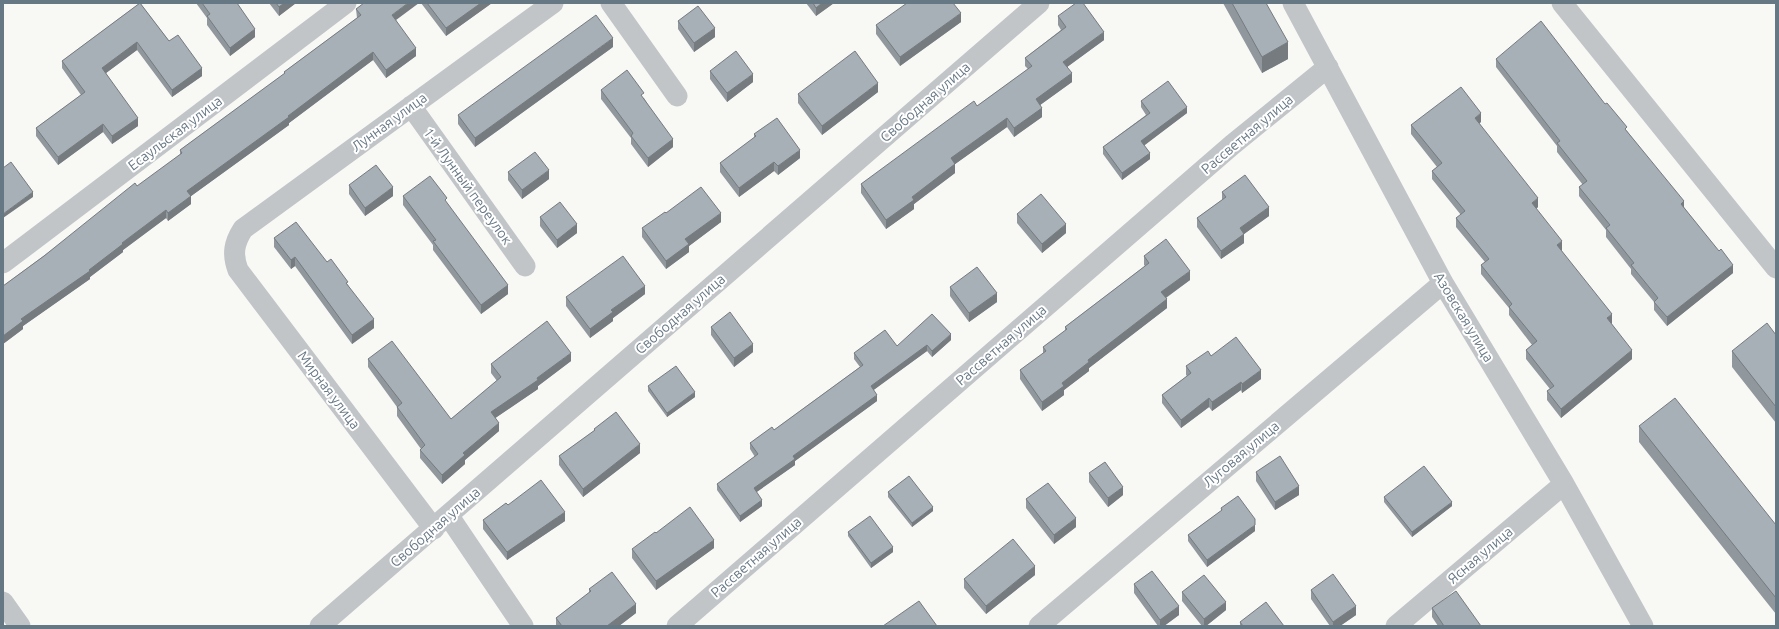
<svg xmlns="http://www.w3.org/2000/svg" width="1779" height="629" font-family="Ubuntu,sans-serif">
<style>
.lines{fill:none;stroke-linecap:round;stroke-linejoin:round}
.minor{stroke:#c1c5c8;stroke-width:21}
.wall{fill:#90979d}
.shaded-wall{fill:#757b7f}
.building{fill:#a7b0b6;stroke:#757b7f}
.labels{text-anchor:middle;stroke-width:4;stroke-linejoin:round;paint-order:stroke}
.street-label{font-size:14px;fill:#677885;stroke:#fff}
</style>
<rect width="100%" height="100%" fill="#f8f8f5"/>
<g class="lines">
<path class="minor" d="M611,3l66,93
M1293,3l150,280 121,201 79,142
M1562,3l214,265
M411,106l114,160
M3,263l343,-260
M448,515l75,111
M434,529l-196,-259c-6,-16 -4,-27 5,-41l310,-226
M3,602l17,24
M320,626l719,-623
M677,626l555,-481 96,-78
M1039,626l404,-343
M1396,626l168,-142"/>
</g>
<path class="wall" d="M140,3l29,38 33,35 -30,21 -35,-47 -31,23 32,53 -26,18 -9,-12 -45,33 -22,-29v-8l45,-33 -19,-27v-7z
M196,3h41l18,34 -25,19 -23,-31v-7z
M269,3h27l-17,13z
M421,3h71l-46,33z
M806,3h28l-18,13z
M1223,3h43l22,56 -26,14z
M356,9l40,11 20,36 -30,22 -13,-18 -84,63v2l-98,71v8l-23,17 -2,-3 -43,32v2l-33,25v2l-67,47v3l-20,15v-58l177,-131v-5l104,-76v-2l73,-54z
M1058,16l46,24 -37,27 5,15 -32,23 2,12 -28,20 -7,-10 -52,37v9l-41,31v5l-28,20 -25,-36v-9l116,-78 51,-37 -3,-3v-8l36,-28 -3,-5z
M678,21l37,16 -21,15 -16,-23z
M961,22l-61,44 -24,-32v-9z
M613,47l-138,100 -17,-23v-9z
M1496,59l131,72 106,142 -66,53 -13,-16v-8l-23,-28v-5l-25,-32v-7l-27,-34v-9l4,-2 -26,-33v-6l-61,-79z
M710,71l43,11 -26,20 -17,-23z
M601,90l43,8 29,49 -25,20 -17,-23v-6l-30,-39z
M878,92l-56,43 -24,-32v-9z
M1141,101l46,12 -43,32 6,14 -28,21 -19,-26v-7l43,-32 -5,-8z
M1481,122l-2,1 59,84 -2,2 26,41h-1l51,73h-1l21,36 -71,59 -14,-18v-9l3,-2 -24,-30v-9l6,-5 -23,-30v-7l-28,-34v-9l4,-3 -29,-35v-9l5,-3 -29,-36v-8l5,-4 -26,-33v-9z
M754,134l46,24 -22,17 -4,-4 -35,26 -19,-25v-9l34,-25z
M508,172l41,7 -27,20 -14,-19z
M349,185l44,11 -28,20 -16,-22z
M1222,192l47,24 -25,18v9l-23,16 -24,-32v-9l25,-18z
M403,196l44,7 61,91 -27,20 -48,-64v-5l-30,-40z
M666,213l55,9 -32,24v6l-23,17 -24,-32v-9z
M1017,214l49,19 -24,20 -25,-30z
M540,217l37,16 -20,15 -17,-22z
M274,238l53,24 21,23 26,43 -22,16 -57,-78 -4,3 -17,-22z
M1144,256l46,24 -24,18 1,10 -78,60v3l-25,19v5l-22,16 -22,-32v-9l23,-16v-7l22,-16v-4l80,-61 -1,-1z
M950,287l47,15 -28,20 -19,-26z
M645,294l-32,24v3l-23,17 -24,-32v-9z
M711,327l42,25 -19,15 -23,-32z
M1776,335v88l-44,-56v-16z
M951,340l-19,17 -5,-6 -54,39 4,11 -82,60v4l-39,27 6,14 -22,16 -23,-32v-6l38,-27 -5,-8v-6l24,-13 86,-63 -6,-8v-6l43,-7z
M1211,356l50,23 -19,14 -1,-3 -29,21 -3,-4 -28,21 -19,-25v-8l25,-19 -1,-1v-9z
M368,359l83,60 46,-38 -6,-8v-9l80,-3 -33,25v3l-43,29 4,13 -34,29v4l-23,20 -22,-26v-8l1,-1 -24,-33v-9l-29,-40z
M648,386l47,11 -28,20 -19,-26z
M1639,426l137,99v89l-137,-172z
M594,429l46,24 -57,44 -24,-32v-9l35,-25z
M1256,472l43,23 -24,15 -19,-29z
M1089,473l34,22 -15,12 -19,-25z
M888,492l45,19 -21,16 -24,-30z
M1384,497l68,9 -40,31 -28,-35z
M1026,499l50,28 -22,17 -28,-36z
M508,505l57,16 -58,39 -24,-31v-9z
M1221,508l34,23 -48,36 -19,-26v-6l33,-24z
M848,532l45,20 -22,16 -23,-32z
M714,548l-58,42 -24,-32v-9z
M1035,575l-49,39 -22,-26v-9z
M1134,584l45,31 -15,11h-6l-24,-33z
M589,589l47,24 -17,13h-63v-8l33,-25z
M1311,590l45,25 -16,11h-10l-19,-27z
M1182,592l44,18 -20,16h-4l-20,-25z
M1432,608l49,18h-43l-6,-9z
M1240,622l44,4h-44z"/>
<path class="shaded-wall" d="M284,3h12l-17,13v-9z
M408,3h11l-27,20v-8z
M481,3h11l-46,33v-8z
M822,3h12l-18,13v-8z
M961,13v9l-61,44v-9z
M715,28v9l-21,15v-9z
M255,29v8l-25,19v-8z
M1104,32v8l-41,30v-8z
M613,38v9l-138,100v-9z
M137,42v8l-35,26v-8z
M1288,42v17l-26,14v-16z
M416,48v8l-30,22v-8z
M373,52v8l-84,63v2l-102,74v-8z
M202,68v8l-30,21v-7z
M1072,73v9l-36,26v-9z
M753,74v8l-26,20v-9z
M878,83v9l-56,43v-9z
M1187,107v6l-46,35v-7z
M1042,108v9l-28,20v-9z
M1481,113v9l-6,5v-9z
M138,118v8l-26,18v-8z
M1007,118v9l-56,40v-9z
M103,124v8l-45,33v-8z
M673,139v8l-25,20v-9z
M800,150v8l-22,17v-9z
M1150,153v6l-28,21v-7z
M774,162v9l-35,26v-9z
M955,164v9l-41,31v5l-28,20v-9l26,-23z
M549,170v9l-27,20v-9z
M393,187v9l-28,20v-8z
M33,192v5l-30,21v-4z
M191,196v8l-23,17v-8z
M1538,198v9l-6,5v-9z
M1684,201v9l-3,-6z
M1269,207v9l-25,18v9l-23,16v-8l19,-23z
M166,210v8l-43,32v2l-33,25v2l-67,47v3l-20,15v-8l18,-17z
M721,213v9l-32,24v6l-23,17v-8l19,-22z
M577,224v9l-20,15v-8z
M1066,224v9l-24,20v-9z
M1562,241v9l-5,3v-8z
M295,257v9l-4,3v-9z
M1733,265v8l-66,53v-9z
M1190,271v9l-29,21v-9z
M508,285v9l-27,20v-9z
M645,286v8l-32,24v3l-23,17v-9l21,-19z
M997,293v9l-28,20v-9z
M1167,299v9l-78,60v3l-25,19v5l-22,16v-9l20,-19 26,-23z
M1612,314v9l-5,4v-9z
M374,319v9l-22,16v-9z
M951,334v6l-19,17v-6z
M753,344v8l-19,15v-9z
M927,345v6l-56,41v-6z
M1632,350v9l-71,59v-9z
M571,353v8l-33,25v3l-47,32v-9z
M1261,370v9l-19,14v-9z
M1241,382v8l-29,21v-9z
M695,392v5l-28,20v-4z
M877,395v6l-82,60v4l-41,29v-6l39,-32z
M1209,398v9l-28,21v-8z
M499,423v8l-34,29v4l-23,20v-9l21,-22z
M640,444v9l-57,44v-8z
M1299,486v9l-24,15v-8z
M1123,487v8l-15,12v-9z
M762,500v6l-22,16v-6z
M1452,502v4l-40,31v-5z
M933,507v4l-21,16v-4z
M565,512v9l-58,39v-8z
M1076,518v9l-22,17v-9z
M1255,525v6l-48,36v-7z
M714,540v8l-58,42v-9z
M893,547v5l-22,16v-5z
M1035,566v9l-49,39v-8z
M1226,602v8l-20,16h-2v-7z
M636,604v9l-17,13h-12z
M1179,606v9l-15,11h-4v-6z
M1356,606v9l-16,11h-7v-4z"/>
<path class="building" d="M140,3l29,38 9,-6 24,33 -30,22 -35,-48 -35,26 36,50 -26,18 -9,-12 -45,33 -22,-29 49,-36 -23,-31z
M202,3h35l18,26 -25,19 -23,-32 3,-2z
M276,3h8l-5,4z
M364,3h44l-16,12 24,33 -30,22 -13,-18 -85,64 1,1 -102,74 4,5 -23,17 -2,-3 -44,33 1,1 -34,26 1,1 -69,48 2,2 -20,15v-50l41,-30 91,-73 2,3 45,-33 -2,-3 105,-77 -1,-1 77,-57 -5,-6z
M427,3h54l-35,25z
M813,3h9l-6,5z
M907,3h46l8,10 -61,44 -24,-32z
M1076,3h7l21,29 -41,30 9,11 -36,26 6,9 -28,20 -7,-10 -56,40 4,6 -43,33 2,3 -28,20 -25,-36 113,-83 3,5 55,-40 -7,-8 41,-31 -8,-11z
M1232,3h34l22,39 -26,15z
M698,6l17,22 -21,15 -16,-22z
M596,15l17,23 -138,100 -17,-23z
M1541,21l64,83 2,-1 20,24 -2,2 59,72 -3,3 38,47 2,-2 12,16 -66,52 -13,-15 4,-4 -27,-33 3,-2 -28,-35 4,-3 -31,-38 8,-6 -30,-38 3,-2 -64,-82z
M736,51l17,23 -26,19 -17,-22z
M855,51l23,32 -56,43 -24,-32z
M627,70l17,23 -3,2 32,44 -25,19 -17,-22 2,-3 -32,-43z
M1168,81l19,26 -46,34 9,12 -28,20 -19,-26 47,-34 -9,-12z
M1461,87l20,26 -6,5 63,80 -6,5 30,38 -5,4 55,69 -5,4 25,32 -71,59 -14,-18 7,-5 -28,-36 11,-9 -28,-34 3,-3 -31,-39 8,-6 -33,-41 9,-7 -33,-40 10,-8 -31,-38z
M777,118l23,32 -22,16 -4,-4 -35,26 -19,-25 36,-27 -2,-2z
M535,152l14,18 -27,20 -14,-18z
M11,162l22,30 -30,22v-46z
M376,165l17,22 -28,21 -16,-23z
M1245,175l24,32 -29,21 4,6 -23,17 -24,-33 29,-21 -4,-5z
M430,176l17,22 -2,2 63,85 -27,20 -48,-64 3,-1 -33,-44z
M701,187l20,26 -36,26 4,5 -23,17 -24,-33 23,-16 1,1z
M1041,194l25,30 -24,20 -25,-30z
M560,202l17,22 -20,16 -17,-23z
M296,222l31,40 4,-3 17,23 -2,1 28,36 -22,16 -57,-78 -4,3 -17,-22z
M1166,239l24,32 -29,21 6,7 -79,61 1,2 -27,21 2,3 -22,16 -22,-32 26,-19 -3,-4 24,-18 -2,-2 84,-64 -5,-7z
M623,256l22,30 -34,24 2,2 -23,17 -24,-32z
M977,267l20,26 -28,20 -19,-26z
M730,312l23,32 -19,14 -23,-31z
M932,314l19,20 -19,17 -5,-6 -56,41 6,9 -84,61 2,3 -41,29 8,12 -22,16 -23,-32 41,-30 -8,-11 22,-16 2,3 89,-65 -9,-12 31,-23 12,16z
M547,321l24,32 -34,25 1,2 -47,32 8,11 -36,30 2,2 -23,20 -22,-25 5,-5 -28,-38 5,-4 -34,-44 24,-18 59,78 50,-42 -10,-13z
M1767,323l9,12v72l-44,-56z
M1236,337l25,33 -19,14 -1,-2 -29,20 -3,-4 -28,22 -19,-25 29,-22 -5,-7 22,-15 3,5z
M676,366l19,26 -28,21 -19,-27z
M1675,398l101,127v73l-137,-172z
M616,412l24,32 -57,45 -24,-33 36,-26 -1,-1z
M1280,456l19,30 -24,16 -19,-30z
M1105,462l18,25 -15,11 -19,-25z
M1424,466l28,36 -40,30 -28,-35z
M909,476l24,31 -21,16 -24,-31z
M541,480l24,32 -58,40 -24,-32 23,-17 2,2z
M1048,483l28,35 -22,17 -28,-36z
M1238,496l17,23v6l-48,35 -19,-25 34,-25 -1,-2z
M690,507l24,33 -58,41 -24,-32 23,-17 1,1z
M870,516l23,31 -22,16 -23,-31z
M1013,539l22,27 -49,40 -22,-27z
M1152,571l27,35 -19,14 -26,-36z
M612,572l24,32 -29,22h-45l-6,-8 35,-27 -2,-2z
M1333,574l23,32 -23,16 -22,-32z
M1204,575l22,27 -22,17 -22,-27z
M1456,591l25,35h-37l-12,-18z
M919,601l18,25h-54z
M1266,602l18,24h-41l-3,-4z"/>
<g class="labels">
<g class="street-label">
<text transform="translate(925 102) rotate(-41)" y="5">Свободная улица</text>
<text transform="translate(389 122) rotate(-36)" y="5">Лунная улица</text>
<text transform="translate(175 133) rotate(-37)" y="5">Есаульская улица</text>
<text transform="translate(1247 134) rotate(-40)" y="5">Рассветная улица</text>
<text transform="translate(468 186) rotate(54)" y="5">1-й Лунный переулок</text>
<text transform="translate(680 314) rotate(-41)" y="5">Свободная улица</text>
<text transform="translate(1464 317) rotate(59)" y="5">Азовская улица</text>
<text transform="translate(1001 345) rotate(-41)" y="5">Рассветная улица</text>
<text transform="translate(329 390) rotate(53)" y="5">Мирная улица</text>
<text transform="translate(1241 454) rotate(-40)" y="5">Луговая улица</text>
<text transform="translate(435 527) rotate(-41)" y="5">Свободная улица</text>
<text transform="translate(1480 555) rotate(-40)" y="5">Ясная улица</text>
<text transform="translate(756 557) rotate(-41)" y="5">Рассветная улица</text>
</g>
</g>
<rect width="1779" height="629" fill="none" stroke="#677885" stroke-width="8"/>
</svg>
